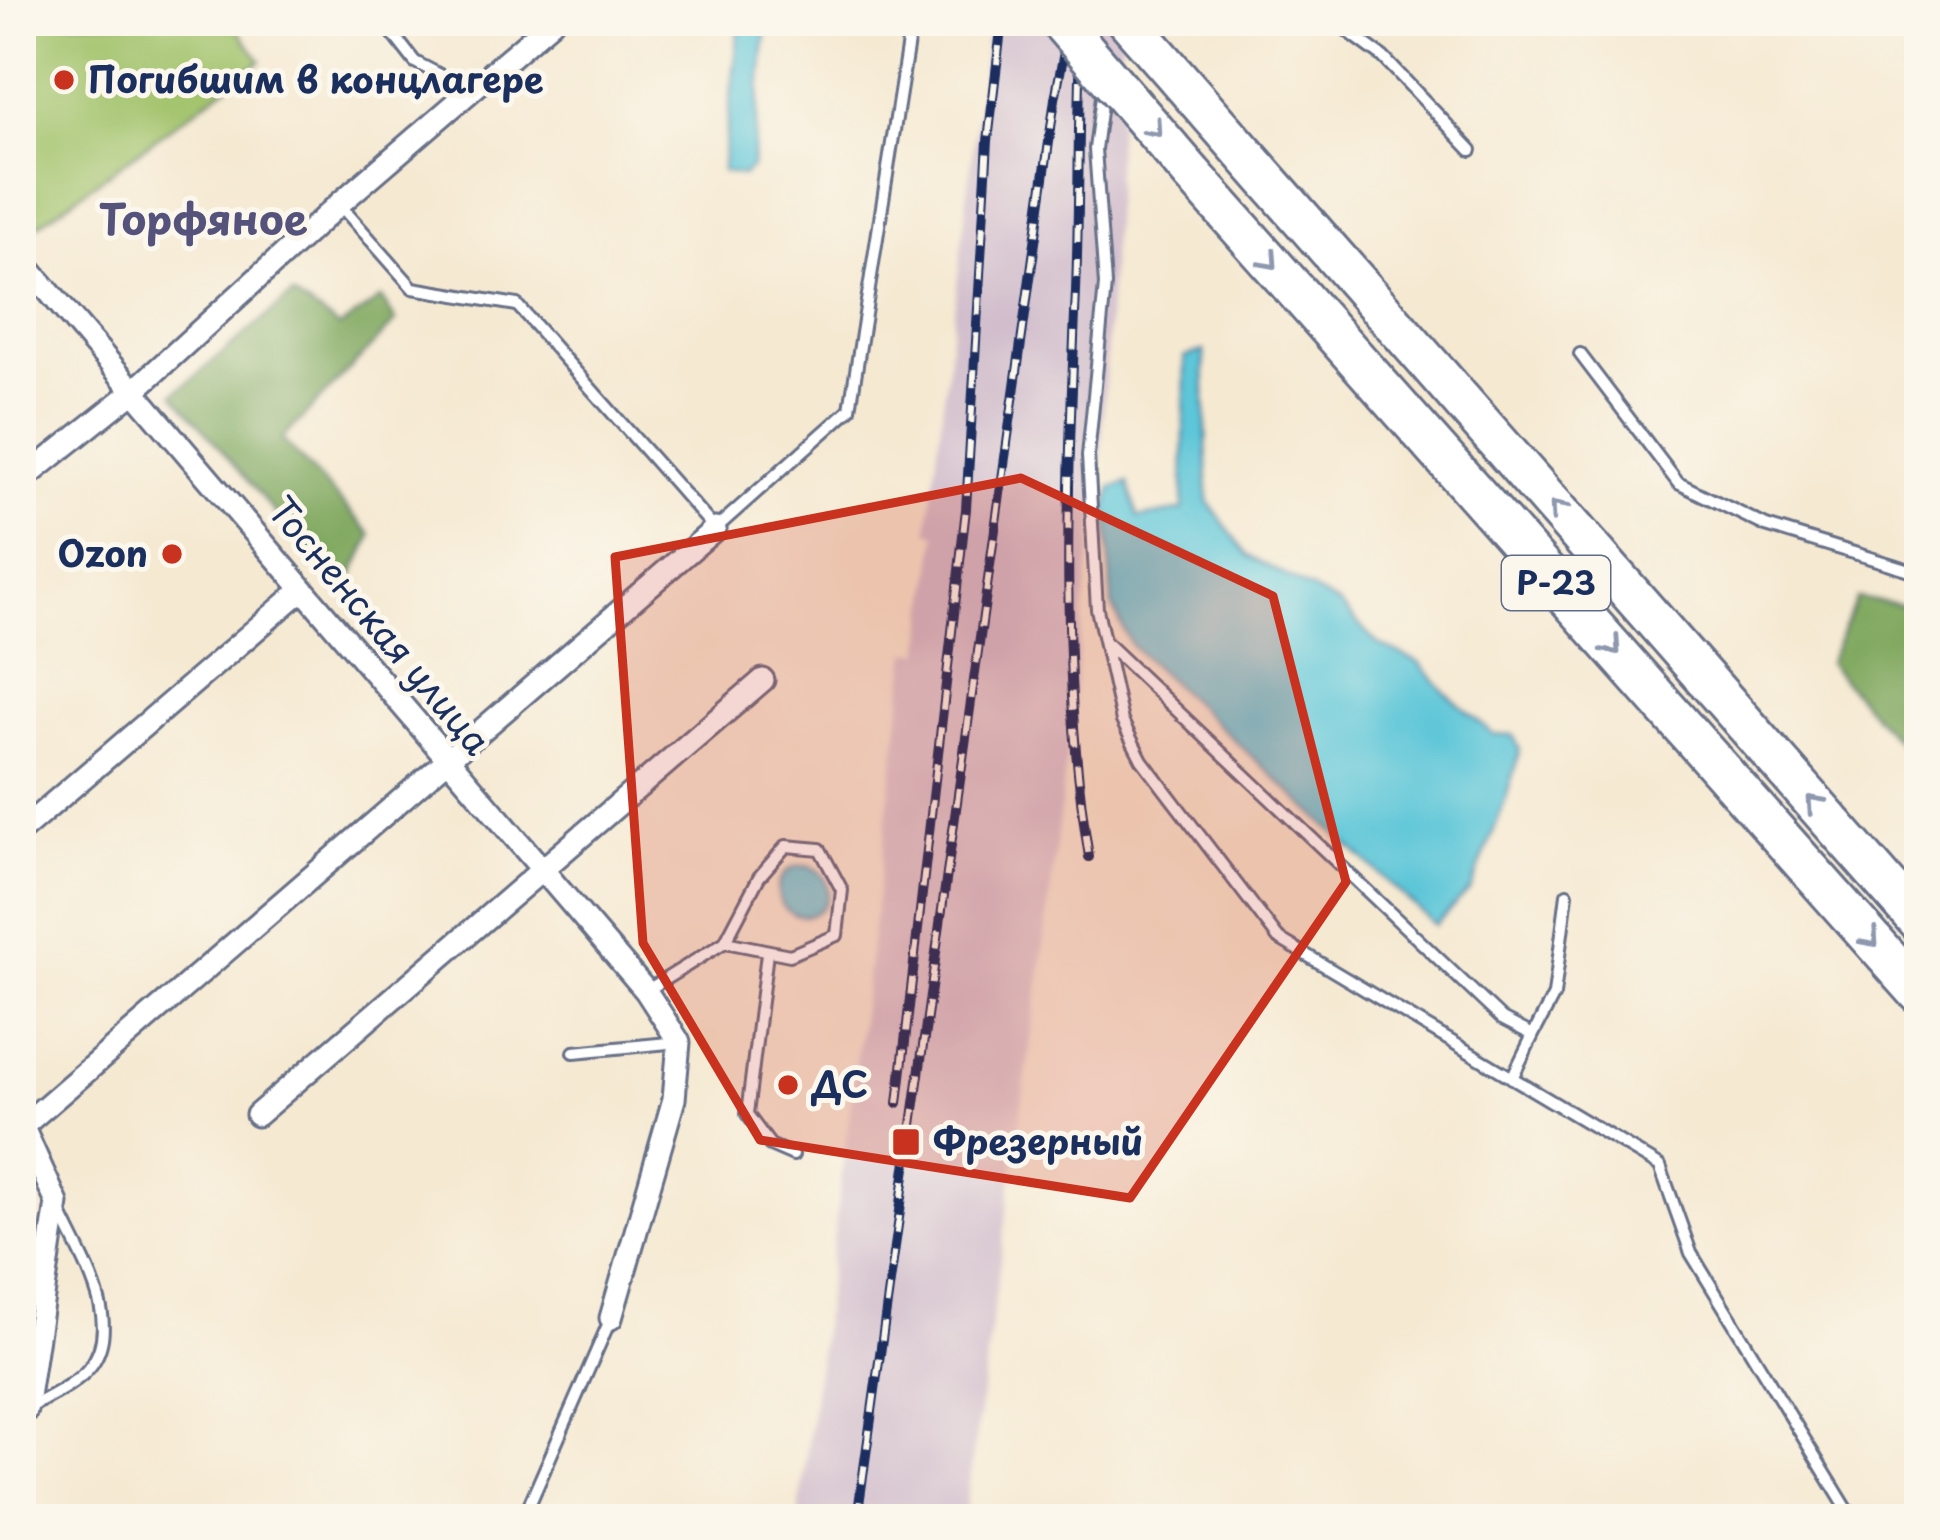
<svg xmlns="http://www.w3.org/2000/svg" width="1940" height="1540" font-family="'Playpen Sans',sans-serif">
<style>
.industrial{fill:#d1bdcc}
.green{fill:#a1c26b;stroke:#5e7864;stroke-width:3}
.forest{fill:#80a85f;stroke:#4e6c5e;stroke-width:3}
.water{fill:#5dc6d8;stroke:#3c7a9b;stroke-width:3}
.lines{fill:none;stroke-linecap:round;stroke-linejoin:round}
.lane-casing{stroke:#677087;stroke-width:16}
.street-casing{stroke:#677087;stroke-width:27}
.highway-casing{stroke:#677087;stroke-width:45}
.lane{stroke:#fff;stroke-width:10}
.street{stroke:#fff;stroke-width:21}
.highway{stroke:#fff;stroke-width:39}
.rail-casing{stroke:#1b2f5e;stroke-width:10}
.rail{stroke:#fbf7ec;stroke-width:6;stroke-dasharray:18;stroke-linecap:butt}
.highway-bridge-casing{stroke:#677087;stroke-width:45;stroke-linecap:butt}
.highway-bridge{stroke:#fff;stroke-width:39}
.oneway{stroke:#8d97ae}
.marked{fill:#c8321e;fill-opacity:0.2;stroke:#c8321e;stroke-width:9;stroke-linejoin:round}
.poi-dot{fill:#c8321e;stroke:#fbf7ec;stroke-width:4.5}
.labels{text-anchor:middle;stroke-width:10;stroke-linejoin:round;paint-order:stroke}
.shield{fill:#fbf7ec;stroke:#5e6b89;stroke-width:3}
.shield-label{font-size:33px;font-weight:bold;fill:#1b2f5e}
.poi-label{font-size:36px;font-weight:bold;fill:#1b2f5e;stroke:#fbf7ec;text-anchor:start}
.street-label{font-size:36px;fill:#1b2f5e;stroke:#fbf7ec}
.quarter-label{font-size:42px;font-weight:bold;fill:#55537c;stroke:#fbf7ec}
</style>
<rect width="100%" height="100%" fill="#fbf7ec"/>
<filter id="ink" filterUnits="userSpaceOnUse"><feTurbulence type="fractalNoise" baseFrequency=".00833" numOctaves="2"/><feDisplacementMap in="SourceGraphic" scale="24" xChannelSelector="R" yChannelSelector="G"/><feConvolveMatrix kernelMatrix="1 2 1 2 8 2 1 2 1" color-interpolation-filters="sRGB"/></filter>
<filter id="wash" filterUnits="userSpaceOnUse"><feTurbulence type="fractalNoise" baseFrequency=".004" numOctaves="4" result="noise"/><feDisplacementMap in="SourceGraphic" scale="48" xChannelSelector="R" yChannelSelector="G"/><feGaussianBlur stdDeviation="2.7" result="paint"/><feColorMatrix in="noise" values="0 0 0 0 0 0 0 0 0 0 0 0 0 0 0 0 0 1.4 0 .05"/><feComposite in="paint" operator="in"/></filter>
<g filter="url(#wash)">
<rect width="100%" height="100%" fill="#f5e9d2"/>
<path class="industrial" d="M988,21h135l-22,444 -59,498 -78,556h-166l110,-867h14l15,-118 -9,-3z"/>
<path class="green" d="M21,21h210l30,40 -228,168 -12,-13z"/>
<path class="forest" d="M292,295l48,32 41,-29 15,23 -114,118 90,96 -28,59 -170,-200z
M1857,598l62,10v158l-91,-103z"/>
<path class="water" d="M740,21h27l-15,146 -10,9 -20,-5z
M1204,351l4,150 39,54 93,50 38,39 42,19 27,31 46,40 20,1 7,15 -15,51 -34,88 -36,36 -304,-280 -19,-40 -5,-97 5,-20 16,-5 10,35 45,-8 2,-153z
M778 891a25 25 0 1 1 50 0a25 25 0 1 1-50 0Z"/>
</g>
<g filter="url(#ink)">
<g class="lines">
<defs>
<path id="lane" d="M1334,21l49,36 88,93
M386,25l29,37 56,29
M1103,89l-8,60 10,136 -17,171 9,153 25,112 20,39 136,178 382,228 31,87 162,266
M339,204l74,84 104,17 198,224 135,-120 58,-367
M1580,354l98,129 88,43 153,47
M1107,644l395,375 31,16 21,-40 13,-101
M767,953l-20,161 23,31 23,10
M646,991l79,-49 34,-65 27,-31 34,3 22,41 -5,45 -47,20 -65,-13
M574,1052l105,-10
M1512,1078l21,-43
M26,1410c20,-13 48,-24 63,-42 37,-45 -9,-112 -29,-157
M523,1519l88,-201
M1887,1519l32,-11"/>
<path id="street" d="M21,259l625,732 33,51 -5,57 -63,219
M21,481l114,-91 204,-186 213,-183
M21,831l282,-242
M257,1115l506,-435
M21,1123l36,80 -31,207 -5,3
M23,1126l692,-597"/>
<path id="highway" d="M1128,21l791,901
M1192,174l727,819"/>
</defs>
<use href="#lane" class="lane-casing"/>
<use href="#street" class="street-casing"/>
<use href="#highway" class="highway-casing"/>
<use href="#lane" class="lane"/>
<use href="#street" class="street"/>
<use href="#highway" class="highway"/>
<defs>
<path id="rail" d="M1081,44c-3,83 -2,165 -5,247 -8,188 -17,380 13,566
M898,1103l68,-594 22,-368 14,-120
M857,1519l198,-1420 15,-78"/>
</defs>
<use href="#rail" class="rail-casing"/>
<use href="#rail" class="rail"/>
<defs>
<path id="highway-bridge" d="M1060,21l132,153"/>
</defs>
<use href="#highway-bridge" class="highway-bridge-casing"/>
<use href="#highway-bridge" class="highway-bridge"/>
</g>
<defs><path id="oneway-chevron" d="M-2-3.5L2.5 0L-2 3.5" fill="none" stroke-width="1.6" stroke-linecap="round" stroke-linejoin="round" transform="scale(3)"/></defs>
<g class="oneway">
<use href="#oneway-chevron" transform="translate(1154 129) rotate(49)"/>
<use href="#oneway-chevron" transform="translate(1270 261) rotate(48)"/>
<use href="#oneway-chevron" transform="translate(1557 509) rotate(-131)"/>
<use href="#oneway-chevron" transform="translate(1613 647) rotate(48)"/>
<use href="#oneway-chevron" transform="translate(1814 803) rotate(-132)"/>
<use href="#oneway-chevron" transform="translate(1871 939) rotate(48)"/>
</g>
</g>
<path class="marked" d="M1021,478l252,118 73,286 -216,316 -370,-58 -117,-197 -28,-386z"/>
<g class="poi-dot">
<circle cx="64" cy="80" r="12"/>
<circle cx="172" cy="554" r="12"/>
<circle cx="788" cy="1085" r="12"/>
<rect x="891" y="1127" width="30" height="30" rx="6"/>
</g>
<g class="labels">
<rect class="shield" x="1502" y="556" width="108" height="54" rx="9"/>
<g class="shield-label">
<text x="1556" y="595">Р-23</text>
</g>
<g class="poi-label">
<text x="88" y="93">Погибшим в концлагере</text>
<text x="148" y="567" text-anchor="end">Ozon</text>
<text x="812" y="1098">ДС</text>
<text x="933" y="1155">Фрезерный</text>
</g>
<g class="street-label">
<text transform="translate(379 626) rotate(50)" y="13">Тосненская улица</text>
</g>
<g class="quarter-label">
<text x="203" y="235">Торфяное</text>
</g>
</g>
<rect width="1940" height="1540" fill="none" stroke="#fbf7ec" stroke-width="72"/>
</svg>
